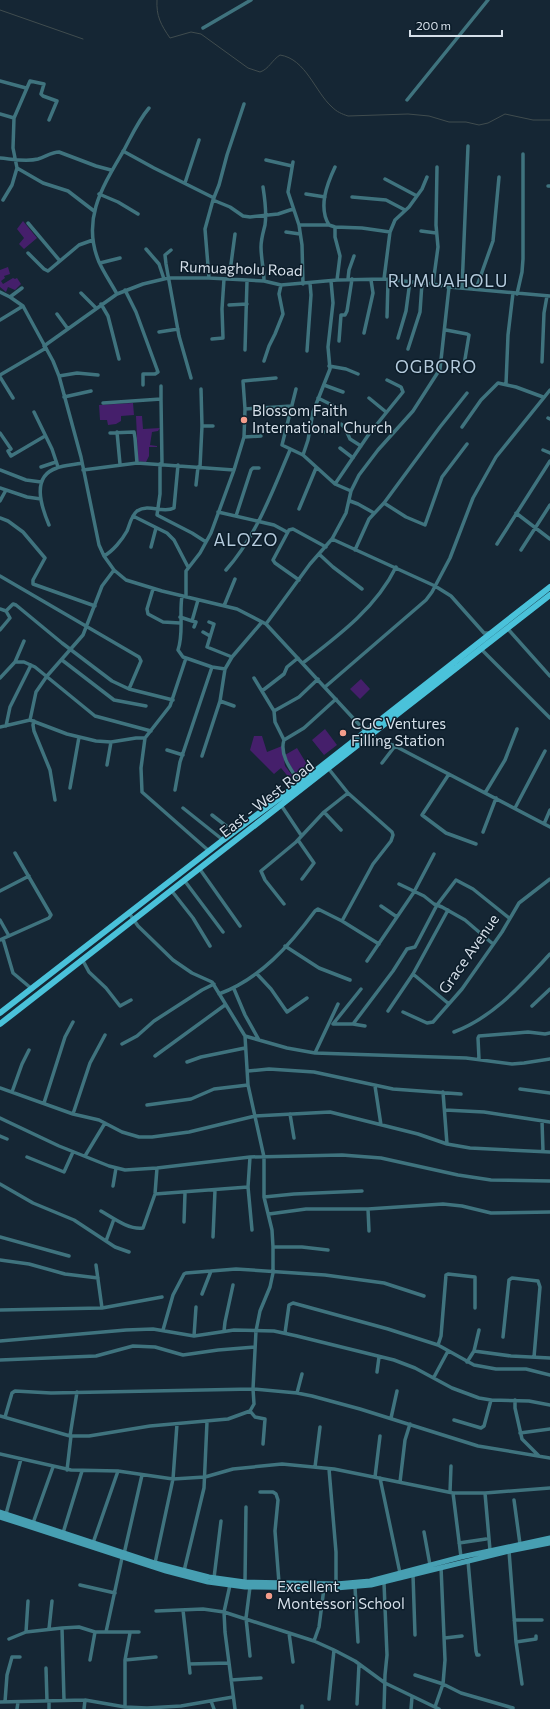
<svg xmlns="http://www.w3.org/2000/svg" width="550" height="1709" font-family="Commissioner,sans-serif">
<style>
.green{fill:#451f6b}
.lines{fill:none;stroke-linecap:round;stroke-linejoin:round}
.stream{stroke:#404c4e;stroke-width:1}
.street{stroke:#3f737e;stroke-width:3.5}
.secondary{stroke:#479fb2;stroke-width:5}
.primary{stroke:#4ac2da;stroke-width:6}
.poi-dot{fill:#f49d8b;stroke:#0c1d2a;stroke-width:1.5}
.labels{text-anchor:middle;stroke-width:3;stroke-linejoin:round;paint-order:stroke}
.street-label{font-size:15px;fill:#d5dfe9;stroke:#0c1d2a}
.poi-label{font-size:15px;fill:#d5dfe9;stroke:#0c1d2a;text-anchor:start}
.quarter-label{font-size:17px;letter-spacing:1px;fill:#b5cbdd;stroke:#0c1d2a}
</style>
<rect width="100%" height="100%" fill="#152634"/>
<path class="green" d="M23,221l14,17 -13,11 -5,-5 5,-6 -7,-9z
M8,267l2,7 -6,2 1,2 -4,3 2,3 10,-6 2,1 2,-1 4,6 -6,6 -7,-3 -2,5 -6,-5v-17z
M133,403l1,12 -13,1v5l-5,3 -8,1 -1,-5h-7l-1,-15z
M136,416h6l1,13 17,-1 -2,3 -6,1 -2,13 7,1v1h-8v9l-3,6 -8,-1z
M361,679l9,10 -10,10 -10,-10z
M325,729l12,16 -13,10 -12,-15z
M254,736h8l5,16 15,-6 3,20 9,12 -3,2 -10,-12 -7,6 -24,-24z
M297,748l11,18 -13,8 -10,-19z"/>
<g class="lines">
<path class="stream" d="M157,0c-1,16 4,25 13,38l21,-6 10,2 47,34 12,4c9,-3 12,-12 20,-17 26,4 35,37 52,52 5,5 10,7 16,9l60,-2 21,2 20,6h17l13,3 9,-2 17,-9 28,6h17
M0,10l83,29"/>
<path class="street" d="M203,28l48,-28
M0,81l26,7
M407,100l81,-100
M0,114l14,4
M123,151l31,17 60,30
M0,158c12,1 26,4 38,1 7,-2 14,-7 21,-7l37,14 15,4
M266,160l26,6
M293,162l-5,30 11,33 3,20 1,39
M335,167c-8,17 -17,40 -6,58l6,2 27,1 28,4
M17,168l26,15 25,8 26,20
M385,179l32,17
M185,183l14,-43
M548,186h2
M263,187c2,13 4,25 2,38 -2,8 -4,14 -4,22 0,11 3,23 3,34
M99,194l19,8 20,12
M306,194l19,3
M352,197l34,3 19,10
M3,200l9,-15 5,-17 -4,-20 1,-30 16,-37 14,3 -3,10 2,2 14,5 -8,19
M213,200l17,7 13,9 7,1 28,-3 15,-5
M28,223l32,38
M299,225h30
M335,227v10l5,19 -3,24
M421,231l15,2
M286,232l14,2
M146,249l13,15 5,15
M171,250l-6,5 1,9 13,72 12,42
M28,253l16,16 4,2 31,-26 14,-5
M100,263l20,-5
M209,278l-4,-49 8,-29 6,-15 8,-30 17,-51
M229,279l6,-45
M348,279l1,-9 5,-14
M384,279l6,-47 5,-12 14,-13 13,-18 5,-12
M433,284l5,-37 -2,-22 1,-58
M462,288l6,-142
M476,289l17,-48 6,-64
M125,290l11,22 22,60 -3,2h-12v11
M0,292l10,5 13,9 30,55 6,15 22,81 18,88 5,11 10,14 12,10 36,11 75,18 29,15 100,108
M81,293l15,15
M117,294c-6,-11 -13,-21 -18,-32 -18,-43 4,-76 25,-112 8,-15 14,-29 25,-42
M517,294l5,-22 1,-13v-105
M10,297l12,-9
M101,304l7,12 11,43
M229,305l18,-1
M57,314l11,15
M387,317l1,-37
M0,320l23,-14
M446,330l21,4 2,1 -5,30
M159,332l19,-3
M364,333l9,-40 -2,-13
M398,338l8,-27 4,-30
M212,339l11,-1 -1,-29 2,-30
M339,341l2,-26h4l2,-4 5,-32
M44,346l73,-52 26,-10 25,-6h41l55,3 17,4 56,-5 47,-1 49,5 16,3 101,9
M408,349l12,-37 2,-29
M245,350l2,-69
M307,351l4,-56 -1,-12
M264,361l5,-15 6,-12 8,-20 -4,-20 2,-9
M542,362l2,-49 3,-17
M329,366l17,3 12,5
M0,375l46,-27
M59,376l18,-3 21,2
M0,377l13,21
M506,384l2,-49 5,-42
M324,385l19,7
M161,386v13
M296,389l-14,56 21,10 32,29 16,7
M64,397l27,-6
M318,398l24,12
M369,398l17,14
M103,403l58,-4 1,65
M245,409l46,-3
M34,412l18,37 6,18
M548,418l2,1
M341,424l4,4 5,11 11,7
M202,426h11
M462,427l19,-27 17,-17 18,4 27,10
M309,429l15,3
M117,432l3,32
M0,433l11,16 -3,2 3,5 34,-20
M110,433l24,-1 1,6 2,25
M244,437l17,-1
M340,448l13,10
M543,450l7,3
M303,455l5,-15 5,-28 17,-43 -2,-22 5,-44 -2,-22
M160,464v30l-3,21 35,18 14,9
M41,467l15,-5
M200,467l2,-41 -1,-37
M0,470l26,10 15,2
M83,470l54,-7 97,7
M335,484l34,-50 34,-42 -2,-5 -14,-7
M196,485l2,-18
M0,488l27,9 14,2
M0,501l6,-11
M350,501l8,3 16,9
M384,503l22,14 19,8 17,-48 25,-33
M299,509l17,-41
M218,512l56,13 13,7
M516,513l34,26
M133,516l34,17 7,7 14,27
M236,516l15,-46 2,-2h6
M0,518l8,3 15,11 22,26 -12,22v4l62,22
M49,525c-8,-19 -18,-49 8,-57 7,-3 17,-3 25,-5
M332,539l103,47 16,10 33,37h5
M497,544l53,-83
M151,547l5,-19
M355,550l14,-31 15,-16 56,-76 27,-34
M521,550l29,-45
M319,554l14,13 29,22
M104,556c9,-5 18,-16 23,-25 3,-7 4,-15 10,-20 12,-8 26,3 37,-3l4,-43
M226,570c31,-35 46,-78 64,-120
M0,576l139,81 2,4 -12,28
M299,580l-24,-17 -2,-3 16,-30 4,-1 33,18
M153,589l-6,20 1,5 15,8 17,1
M182,596c-3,18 2,37 -4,54l5,7 3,1
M186,597v-26l14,-18 11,-20 23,-63 10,-33 1,-28 -2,-28 33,-3
M224,606l11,-27
M0,609l6,2 4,7 -10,12
M6,611l7,-7 3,1 46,38 50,38 17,8 44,11
M180,617l12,4 6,-21
M192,621l4,1 -2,5
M209,622l5,2 -7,23 25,10
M266,624l44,-60 22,-25 14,-26 5,-22 8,-16 19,-25 35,-39 27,-42 9,-82
M507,628l43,48
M203,632l7,4
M480,648l70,70
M62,660l52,40 32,6
M15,662h9l11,5 60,49 56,15
M303,663c35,-27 73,-55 93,-96
M0,678l15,-16 9,-21
M254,678l20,33 1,11 9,18c-5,15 8,31 16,43
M325,687l101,-87 6,-8 18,-34 23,-60 23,-41 54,-67
M262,691l22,-17 3,-7 11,-9
M220,701l14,5
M274,711l25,-14 19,-18
M30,720l6,-28 11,-16 36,-41 19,-49 12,-16
M34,721l-1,4 1,6 16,39 5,30
M6,726l4,-19 21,-42
M0,727l30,-7 37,14 29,7 15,1 25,-4h9
M369,736l26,10 155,81
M284,740l20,-12 32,-29
M167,750l16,5
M202,756l18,-55 5,-32 7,-12 30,-35
M382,763l13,-17
M107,765l4,-23
M328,768l20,25 44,39 1,3 -2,6 -18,23 -31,57
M449,774l-27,41 24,18 30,11
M70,788l9,-51
M175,790l5,-28 32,-95
M485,793l20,-33 12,-31
M281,805l20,30
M183,808l40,32
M515,808l30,-57
M324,812l17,18
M212,815l22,17
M544,824l6,-14
M483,832l13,-34
M298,840l16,23 -12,16
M209,851l-67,-59 -1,-24 4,-30 25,-32 16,-48 26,9 13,2
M199,868l41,58
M184,880l39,52
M399,884l25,12 10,8 8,3 23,13 28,24
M171,890l22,28 17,28
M0,891l29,-15
M284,904l-19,-24 -4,-9 35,-29 28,-30 24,-19
M381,906l16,11
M0,920l9,16
M3,939l10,34 19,16
M0,940l49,-22 2,-3 -36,-62
M285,946l34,22 31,12
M82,959l7,13 17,16 14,18 11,-6
M367,961l47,-69 20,-38
M257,974l14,15 16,23 20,-14
M413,974l36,30
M234,989l11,26 14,25
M219,994c41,-15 71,-49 96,-83l3,-2 24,12 37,23
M532,1006l18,-17
M388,1011l25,-37 35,-64
M403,1012l24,11 6,-1 29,-33 40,-57 17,-29 31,-24
M333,1024l28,-35
M333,1024h20l12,2
M353,1024l40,-53 14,-22 8,-2 22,-42 19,-25 17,9 36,29
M454,1032c40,-15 68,-48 96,-78
M245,1036l42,12 28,5 151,5 46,6 12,-1 26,-4
M122,1044l15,-8 17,-15 48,-31 12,-6
M315,1053l23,-49
M155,1056l70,-51
M479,1059l-1,-21 1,-2 49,-4 17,2 5,-1
M187,1062l14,-5 44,-9
M248,1071l21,-2 45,3 79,17 68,5
M375,1086l6,39
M0,1088l73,26 26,6 23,12 17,5h13l37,-5 66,-16 75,-4 88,22 29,10 23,4 80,4
M520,1089l30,4
M12,1092l10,-28 7,-14
M443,1092l4,52
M44,1103l21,-66 8,-15
M147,1105l44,-6 23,-10 34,-4
M445,1110l39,2 66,10
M73,1114l17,-51 15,-28
M290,1114l4,24
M0,1118l59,28 50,20 16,4 32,-2 93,-11 92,-2 39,3 77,17 33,5 59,1
M542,1121l1,30
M0,1136l7,3
M85,1156l20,-33
M27,1157l37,15 9,-20
M250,1157l-2,30 4,43
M0,1184l33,19 41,17 41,27 14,5
M113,1186l3,-18
M155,1194l93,-7
M264,1197l30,-3 68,-3
M368,1209l1,22
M101,1211c12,7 28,19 42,17l12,-34 2,-26
M269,1214l37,-5h62l75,-5 19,2 29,7 59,-1
M184,1222l1,-29
M0,1237l69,19
M213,1237l2,-47
M106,1241l8,-22
M273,1247h29l26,3
M0,1260l29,4 36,10 33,4
M96,1265l6,43
M202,1294l9,-23
M0,1310l102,-2 60,-11
M163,1330l10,-35 11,-21 2,-1 50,-4 89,6 59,8 40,13
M224,1331l1,-9 8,-37
M285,1333l4,-28 4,-2 95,26 50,16 36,20 22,4h30l24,6
M194,1336l2,-29
M503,1337l6,-57 3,-2 26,3 2,6 -6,70
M0,1341l126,-11 27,-1 41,7 40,-6 40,1 23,5 97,24 21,8 37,20 27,10 12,2 38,1 21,4
M438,1345l3,-9 5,-61 2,-1 27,3v31
M474,1351l37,5 39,2
M0,1360l96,-4 37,-10 22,1 28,8 35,-5 37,-3
M467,1362l7,-11 5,-21
M377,1372l2,-15
M434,1377l14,-26
M297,1393l5,-19
M515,1400v8l7,31 17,17
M250,1411l5,6 10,2 -2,25
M0,1416l70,20h19l61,-10 78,-7 22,-8 4,-7 -1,-15 3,-58 4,-20 10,-24 3,-14v-26l-1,-17 -8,-33v-40l-16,-72 -3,-49 -33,-54 -20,-9 -19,-13 -35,-34 -9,-13
M5,1417l7,-24 3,-2 36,2 202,-4 44,4 15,3 48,13 118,37 72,12
M391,1418l6,-27
M454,1420l27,8 3,-2 7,-26
M520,1433l30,-4
M70,1436l7,-44
M0,1454l71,16 47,1 55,8 32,-2 28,-8 49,-5 52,5 119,24h32l65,-5
M315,1467l5,-40
M329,1469l7,83v32
M67,1470l4,-34
M375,1477l5,-41
M380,1478l20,95
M400,1482l5,-42 5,-16
M260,1492h13l3,2 2,6 -3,31 4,52
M450,1492l1,-26
M453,1493l8,64
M485,1493l5,57
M514,1500l6,44
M6,1514l15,-55
M33,1523l20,-56
M424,1532l6,33
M63,1533l19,-62
M93,1543l25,-72
M459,1543l27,-4
M509,1551l7,91 6,42
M124,1554l18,-79
M468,1561l8,90 1,4h2
M155,1563l18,-84 4,-55
M184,1571l20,-83 3,-66
M413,1575l2,60
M214,1578l7,-57
M245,1582l1,-75
M80,1585l35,8
M230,1585l-6,27 90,29 20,9 21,11 30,22 54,26
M250,1587l-4,31 4,38
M355,1587l3,55
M183,1610l7,63
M156,1611l47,-2 21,3 1,20 10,77
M514,1620h28
M62,1628l2,72
M49,1629l3,-28
M26,1632l2,-31
M106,1632l16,-74
M289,1633l4,29
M445,1638l17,-2
M9,1639l17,-7 36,-4 17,-1 16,5h44
M314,1641l5,-14 5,-39
M516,1642l20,-3v-3
M90,1660l5,-28
M125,1660l31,-3
M189,1664l40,-1
M46,1668l1,33
M415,1675l28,9 18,9 52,15
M231,1680l30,-2
M329,1699l5,-49
M211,1701l3,8
M0,1702l85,-2 40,7 22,1 34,-2 52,-9
M5,1702l2,-27 5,-18h8
M357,1704l2,-40
M302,1706v3
M125,1707v-47l5,-27
M435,1707l8,-23 2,-24 -4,-93
M17,1709l1,-7
M49,1709v-8
M84,1709l1,-9
M384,1709l1,-34 2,-20 -3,-72
M411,1709l1,-12"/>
<path class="secondary" d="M0,1512l155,51 54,14 36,5 91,2 34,-3 91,-24 89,-19
M0,1517l166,54 42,11 37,5 91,1 35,-3 138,-34 41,-8"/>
<path class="primary" d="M0,1013l223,-173 77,-57 250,-196
M0,1024l550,-429"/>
</g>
<g class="poi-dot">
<circle cx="244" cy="420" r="4"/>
<circle cx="343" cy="733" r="4"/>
<circle cx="269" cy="1596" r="4"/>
</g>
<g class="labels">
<g class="street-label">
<text transform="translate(241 269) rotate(2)" y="5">Rumuagholu Road</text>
<text transform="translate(267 799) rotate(-38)" y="5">East - West Road</text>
<text transform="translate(469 954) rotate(-55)" y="5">Grace Avenue</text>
</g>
<g class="poi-label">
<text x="252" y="416">Blossom Faith<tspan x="252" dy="17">International Church</tspan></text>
<text x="351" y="729">CGC Ventures<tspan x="351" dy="17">Filling Station</tspan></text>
<text x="277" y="1592">Excellent<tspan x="277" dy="17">Montessori School</tspan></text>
</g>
<g class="quarter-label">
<text x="448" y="287">RUMUAHOLU</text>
<text x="436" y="373">OGBORO</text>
<text x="246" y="546">ALOZO</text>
</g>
</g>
<path d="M410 30v6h92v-6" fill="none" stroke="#d5dfe9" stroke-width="2"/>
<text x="416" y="30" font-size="12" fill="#d5dfe9" stroke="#0c1d2a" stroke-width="3" paint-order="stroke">200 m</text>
</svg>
